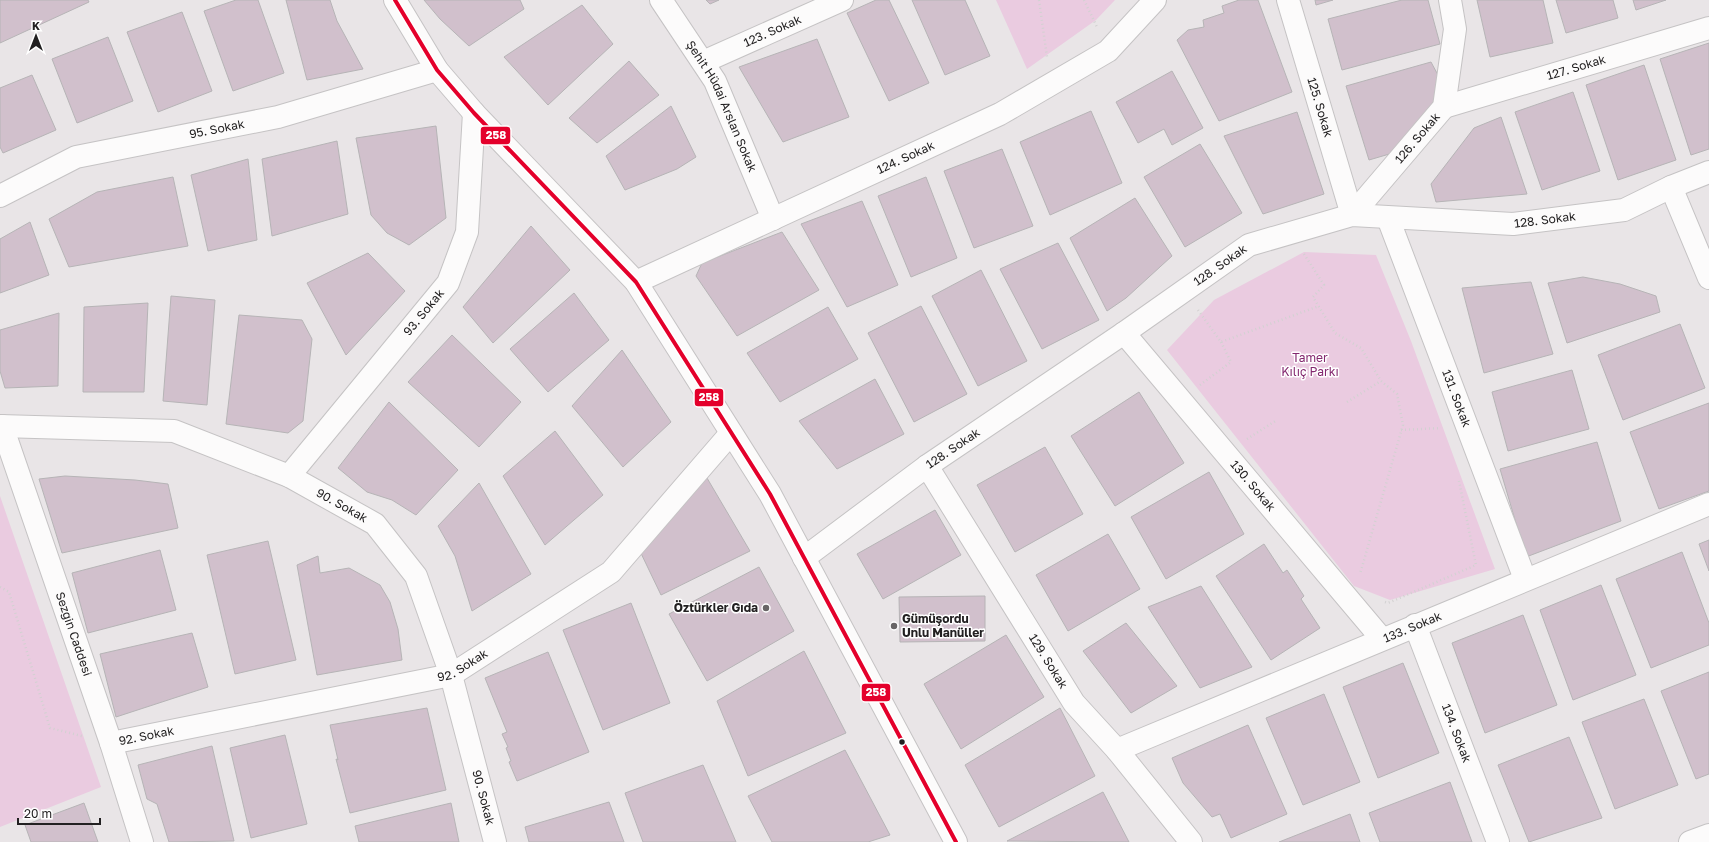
<svg xmlns="http://www.w3.org/2000/svg" width="1709" height="842" font-family="'Golos Text',sans-serif">
<style>
.green{fill:#eacbe0}
.building{fill:#d1c0cc;stroke:#b6b4b6}
.lines{fill:none;stroke-linecap:round;stroke-linejoin:round}
.street-casing{stroke:#c5c3c4;stroke-width:24}
.secondary-casing{stroke:#c5c3c4;stroke-width:24}
.path{stroke:#d2d1d1;stroke-width:2.5;stroke-dasharray:1 3;stroke-linecap:butt}
.street{stroke:#fcfbfb;stroke-width:22}
.secondary{stroke:#fcfbfb;stroke-width:22}
.bus-1-casing{stroke:#fff;stroke-width:7}
.bus-1{stroke:#e4002b;stroke-width:4}
.poi-dot{fill:#686566;stroke:#fff;stroke-width:1.5}
.bus-dot{fill:#222021;stroke:#fff;stroke-width:1.5}
.labels{text-anchor:middle;stroke-width:3;stroke-linejoin:round;paint-order:stroke}
.street-label{font-size:12px;fill:#222021;stroke:#fff}
.park-label{font-size:12px;fill:#83286f;stroke:#fff}
.poi-label{font-size:12px;font-weight:bold;fill:#222021;stroke:#fff;text-anchor:end}
.line-badge{stroke:#fff;stroke-width:1.5}
.badge-label{font-size:11px;text-anchor:middle;font-weight:bold;fill:#fff}
</style>
<rect width="100%" height="100%" fill="#e9e5e7"/>
<path class="green" d="M996,0h119l-19,20 -69,49z
M1304,252l72,3 35,86 84,228 -105,31 -36,-14 -187,-236 47,-50z
M0,496l101,291 -101,40z"/>
<path class="building" d="M0,0h88l1,2 -89,41z
M236,0h22l26,73 -51,18 -29,-80z
M286,0h44l7,21 26,48 -56,11z
M424,0h96l4,9 -55,37 -29,-27z
M706,0h13l-9,4z
M876,0h13l40,83 -40,18 -42,-88z
M912,0h53l25,56 -45,19z
M1239,0h19l34,92 -73,29 -42,-81 11,-10 16,-3 -1,-7 21,-7 -2,-7z
M1315,0h18l-17,5z
M1402,0h26l12,44 -98,26 -14,-51z
M1477,0h66l10,43 -63,14z
M1556,0h57l5,18 -52,15z
M1633,0h33l-30,10z
M582,5l31,39 -65,61 -44,-48z
M182,12l30,79 -54,21 -31,-80z
M108,37l25,64 -56,22 -25,-64z
M817,39l32,78 -66,25 -44,-75z
M1709,43v106l-18,6 -31,-96z
M629,61l30,34 -62,48 -28,-25z
M1431,62l15,28 -43,60 -34,10 -23,-74z
M1644,65l32,95 -58,20 -32,-95z
M1172,71l31,57 -31,17 -8,-16 -26,14 -22,-41z
M32,75l24,55 -53,23 -3,-6v-59z
M1573,92l27,79 -58,19 -27,-78z
M671,106l25,51 -19,12 -52,21 -19,-34z
M1091,111l31,72 -72,32 -30,-73z
M1297,112l27,82 -61,20 -39,-78z
M1501,117l26,77 -91,8 -5,-18 43,-56z
M436,126l10,92 -37,27 -22,-12 -16,-18 -15,-77z
M337,141l11,73 -76,22 -10,-77z
M1200,144l42,69 -57,34 -41,-70z
M1002,149l31,77 -59,22 -30,-77z
M248,159l9,81 -49,11 -17,-76z
M173,177l15,69 -119,21 -20,-48 48,-27z
M926,177l31,81 -46,19 -33,-81z
M1135,198l37,58 -46,42 -19,13 -37,-73z
M862,201l36,84 -51,22 -46,-83z
M30,222l19,53 -49,18v-54z
M531,226l39,44 -77,73 -30,-36z
M782,232l37,58 -82,46 -41,-60 6,-13z
M1058,243l41,77 -57,29 -42,-80z
M368,253l37,38 -59,64 -39,-72z
M981,270l46,91 -49,25 -46,-90z
M1583,277l37,7 36,12 4,16 -93,31 -19,-60z
M1531,282l22,72 -69,19 -22,-85z
M574,293l35,47 -61,52 -38,-43z
M171,296l44,4 -8,105 -44,-4z
M148,303l-4,89h-61l1,-85z
M921,306l46,88 -53,28 -46,-89z
M828,307l30,52 -78,43 -33,-49z
M59,313l-1,73 -53,2 -5,-17v-41z
M239,315l63,5 10,19 -9,82 -15,12 -62,-9z
M1680,324l25,64 -82,32 -25,-65z
M452,335l69,67 -42,45 -71,-65z
M622,350l49,72 -48,45 -51,-61z
M1572,370l17,59 -81,22 -16,-59z
M875,379l29,55 -67,35 -38,-48z
M1139,392l45,71 -69,43 -44,-70z
M389,402l69,68 -42,45 -24,-15 -25,-8 -29,-24z
M1709,403v88l-50,18 -29,-77z
M555,431l48,64 -58,50 -42,-69z
M1597,442l24,79 -95,36 -26,-88z
M1045,447l38,67 -68,38 -38,-67z
M1209,472l35,62 -78,45 -35,-62z
M65,476l70,4 33,4 10,44 -116,25 -23,-74z
M707,478l43,73 -89,44 -24,-50 45,-51z
M479,483l52,91 -59,37 -17,-55 -17,-30z
M935,510l26,45 -78,44 -26,-45z
M1108,534l32,55 -72,42 -32,-56z
M1709,540v31l-10,-27z
M268,541l28,119 -61,14 -28,-119z
M1264,544l19,29 4,-3 17,26 -3,3 19,29 -49,32 -55,-84z
M160,550l16,60 -88,23 -16,-60z
M1682,552l27,71v22l-58,23 -35,-89z
M318,556l2,17 29,-5 31,17 10,17 8,27 4,31 -85,15 -20,-110z
M759,567l35,64 -87,50 -38,-67z
M1601,585l35,90 -63,25 -33,-90z
M1201,586l51,81 -52,21 -52,-81z
M985,596v45l-85,1 -1,-45z
M631,603l39,100 -67,27 -40,-100z
M1523,615l34,90 -72,28 -33,-90z
M1126,623l51,63 -46,27 -48,-62z
M192,633l16,54 -92,30 -16,-63z
M1006,635l38,62 -83,52 -37,-65z
M804,651l42,82 -98,43 -31,-75z
M548,652l41,100 -72,29 -8,-19 2,-1 -5,-13 2,-1 -6,-13 5,-2 -22,-54z
M1403,663l36,90 -61,25 -35,-91z
M1709,672v102l-13,5 -35,-88z
M1324,694l36,88 -57,23 -37,-87z
M1644,699l34,86 -63,24 -33,-87z
M427,708l19,82 -96,23 -14,-54 2,1 -8,-35z
M1060,708l35,68 -96,51 -34,-62z
M1248,725l39,89 -56,24 -11,-24 -8,3 -29,-34 -11,-25z
M285,735l22,89 -56,14 -21,-90z
M1569,737l33,81 -73,24 -31,-77z
M212,746l22,95 -65,1 -12,-38 -10,-5 -9,-34z
M845,750l45,85 -22,7h-96l-24,-46z
M703,765l33,77h-93l-18,-49z
M1450,782l22,60h-92l-11,-29z
M1103,792l26,50 -122,-1z
M609,802l15,40h-95l-4,-15z
M84,803l14,39h-67l-6,-17z
M451,803l8,39h-100l-4,-16z
M1350,814l10,28h-81z"/>
<g class="lines">
<defs>
<g id="street">
<path id="s1" d="M661,0l54,81 58,138"/>
<path id="s2" d="M1288,0l64,215"/>
<path id="s3" d="M703,62l139,-62"/>
<path id="s4" d="M1444,107l265,-79"/>
<path d="M1671,187l38,91"/>
<path id="s5" d="M0,196l76,-39 202,-40 159,-47"/>
<path id="s6" d="M1352,215l92,-108 11,-78 -5,-29"/>
<path id="s7" d="M1388,218l137,361"/>
<path id="s8" d="M636,282l364,-168 108,-63 47,-51"/>
<path id="s9" d="M1124,333l258,306"/>
<path id="s10" d="M0,426l174,5 115,45 86,48 41,52 35,99 44,167"/>
<path id="s11" d="M927,466l147,237 43,47 74,92"/>
<path id="s12" d="M289,476l159,-193 19,-51 7,-119"/>
<path id="s13" d="M804,558l123,-92 197,-133 125,-88 103,-30 161,9 111,-14 47,-23 38,-15"/>
<path id="s14" d="M1415,625l83,217"/>
<path id="s15" d="M111,743l340,-68 160,-103 120,-139"/>
<path id="s16" d="M1117,750l592,-246"/>
</g>
<g id="secondary">
<path d="M395,0l42,70 37,43 162,169 134,212 186,348"/>
<path id="s17" d="M2,426l109,317 31,99"/>
<path d="M1690,842l19,-7"/>
</g>
</defs>
<use href="#street" class="street-casing"/>
<use href="#secondary" class="secondary-casing"/>
<path class="path" d="M1039,0l8,57
M1084,0l13,27
M1304,254l20,31 -11,12 22,36 26,15 20,33 16,13 6,31 -43,149
M1198,310l23,32 98,-36
M1200,385l31,-23 -10,-20
M1347,402l34,-21
M1401,430l40,-2
M1247,439l30,-19
M0,587l9,5 41,136 32,8
M1385,602l3,1 88,-38 -17,-84"/>
<use href="#street" class="street"/>
<use href="#secondary" class="secondary"/>
<defs>
<path id="bus-1" d="M395,0l42,70 37,43 162,169 134,212 186,348"/>
</defs>
<use href="#bus-1" class="bus-1-casing"/>
<use href="#bus-1" class="bus-1"/>
</g>
<g class="poi-dot">
<circle cx="766" cy="608" r="4"/>
<circle cx="894" cy="626" r="4"/>
</g>
<circle class="bus-dot" cx="902" cy="742" r="3.5"/>
<g class="labels">
<g class="street-label">
<text dy="4" stroke="none"><textPath href="#s3" startOffset="76">123. Sokak</textPath></text>
<text dy="4" stroke="none"><textPath href="#s4" startOffset="138">127. Sokak</textPath></text>
<text dy="4" stroke="none"><textPath href="#s1" startOffset="123">Şehit Hüdai Arslan Sokak</textPath></text>
<text dy="4" stroke="none"><textPath href="#s2" startOffset="112">125. Sokak</textPath></text>
<text dy="4" stroke="none"><textPath href="#s5" startOffset="229">95. Sokak</textPath></text>
<text dy="4" stroke="none"><textPath href="#s6" startOffset="101">126. Sokak</textPath></text>
<text dy="4" stroke="none"><textPath href="#s8" startOffset="297">124. Sokak</textPath></text>
<text dy="4" stroke="none"><textPath href="#s13" startOffset="845">128. Sokak</textPath></text>
<text dy="4" stroke="none"><textPath href="#s13" startOffset="509">128. Sokak</textPath></text>
<text dy="4" stroke="none"><textPath href="#s12" startOffset="212">93. Sokak</textPath></text>
<text dy="4" stroke="none"><textPath href="#s7" startOffset="193">131. Sokak</textPath></text>
<text dy="4" stroke="none"><textPath href="#s13" startOffset="185">128. Sokak</textPath></text>
<text dy="4" stroke="none"><textPath href="#s9" startOffset="200">130. Sokak</textPath></text>
<text dy="4" stroke="none"><textPath href="#s10" startOffset="358">90. Sokak</textPath></text>
<text dy="4" stroke="none"><textPath href="#s16" startOffset="320">133. Sokak</textPath></text>
<text dy="4" stroke="none"><textPath href="#s17" startOffset="220">Sezgin Caddesi</textPath></text>
<text dy="4" stroke="none"><textPath href="#s11" startOffset="230">129. Sokak</textPath></text>
<text dy="4" stroke="none"><textPath href="#s15" startOffset="361">92. Sokak</textPath></text>
<text dy="4" stroke="none"><textPath href="#s14" startOffset="116">134. Sokak</textPath></text>
<text dy="4" stroke="none"><textPath href="#s15" startOffset="36">92. Sokak</textPath></text>
<text dy="4" stroke="none"><textPath href="#s10" startOffset="694">90. Sokak</textPath></text>
</g>
<g class="park-label">
<text x="1310" y="362">Tamer<tspan x="1310" dy="14">Kılıç Parkı</tspan></text>
</g>
<g class="poi-label">
<text x="758" y="612">Öztürkler Gıda</text>
<text x="902" y="623" text-anchor="start">Gümüşordu<tspan x="902" dy="14">Unlu Manüller</tspan></text>
</g>
</g>
<g class="line-badge">
<rect x="480" y="126" width="31" height="19" rx="4" fill="#e4002b"/>
<rect x="694" y="388" width="30" height="19" rx="4" fill="#e4002b"/>
<rect x="861" y="683" width="30" height="19" rx="4" fill="#e4002b"/>
</g>
<g class="badge-label">
<text x="496" y="139">258</text>
<text x="709" y="401">258</text>
<text x="876" y="696">258</text>
</g>
<g transform="translate(36 36)" stroke="#ffffff" stroke-width="3" paint-order="stroke">
<path d="M0-3L7 15L0 10L-7 15Z" fill="#222021"/>
<text y="-6" font-size="11" font-weight="bold" text-anchor="middle" fill="#222021">K</text>
</g>
<path d="M18 818v6h82v-6" fill="none" stroke="#222021" stroke-width="2"/>
<text x="24" y="818" font-size="12" fill="#222021" stroke="#ffffff" stroke-width="3" paint-order="stroke">20 m</text>
</svg>
